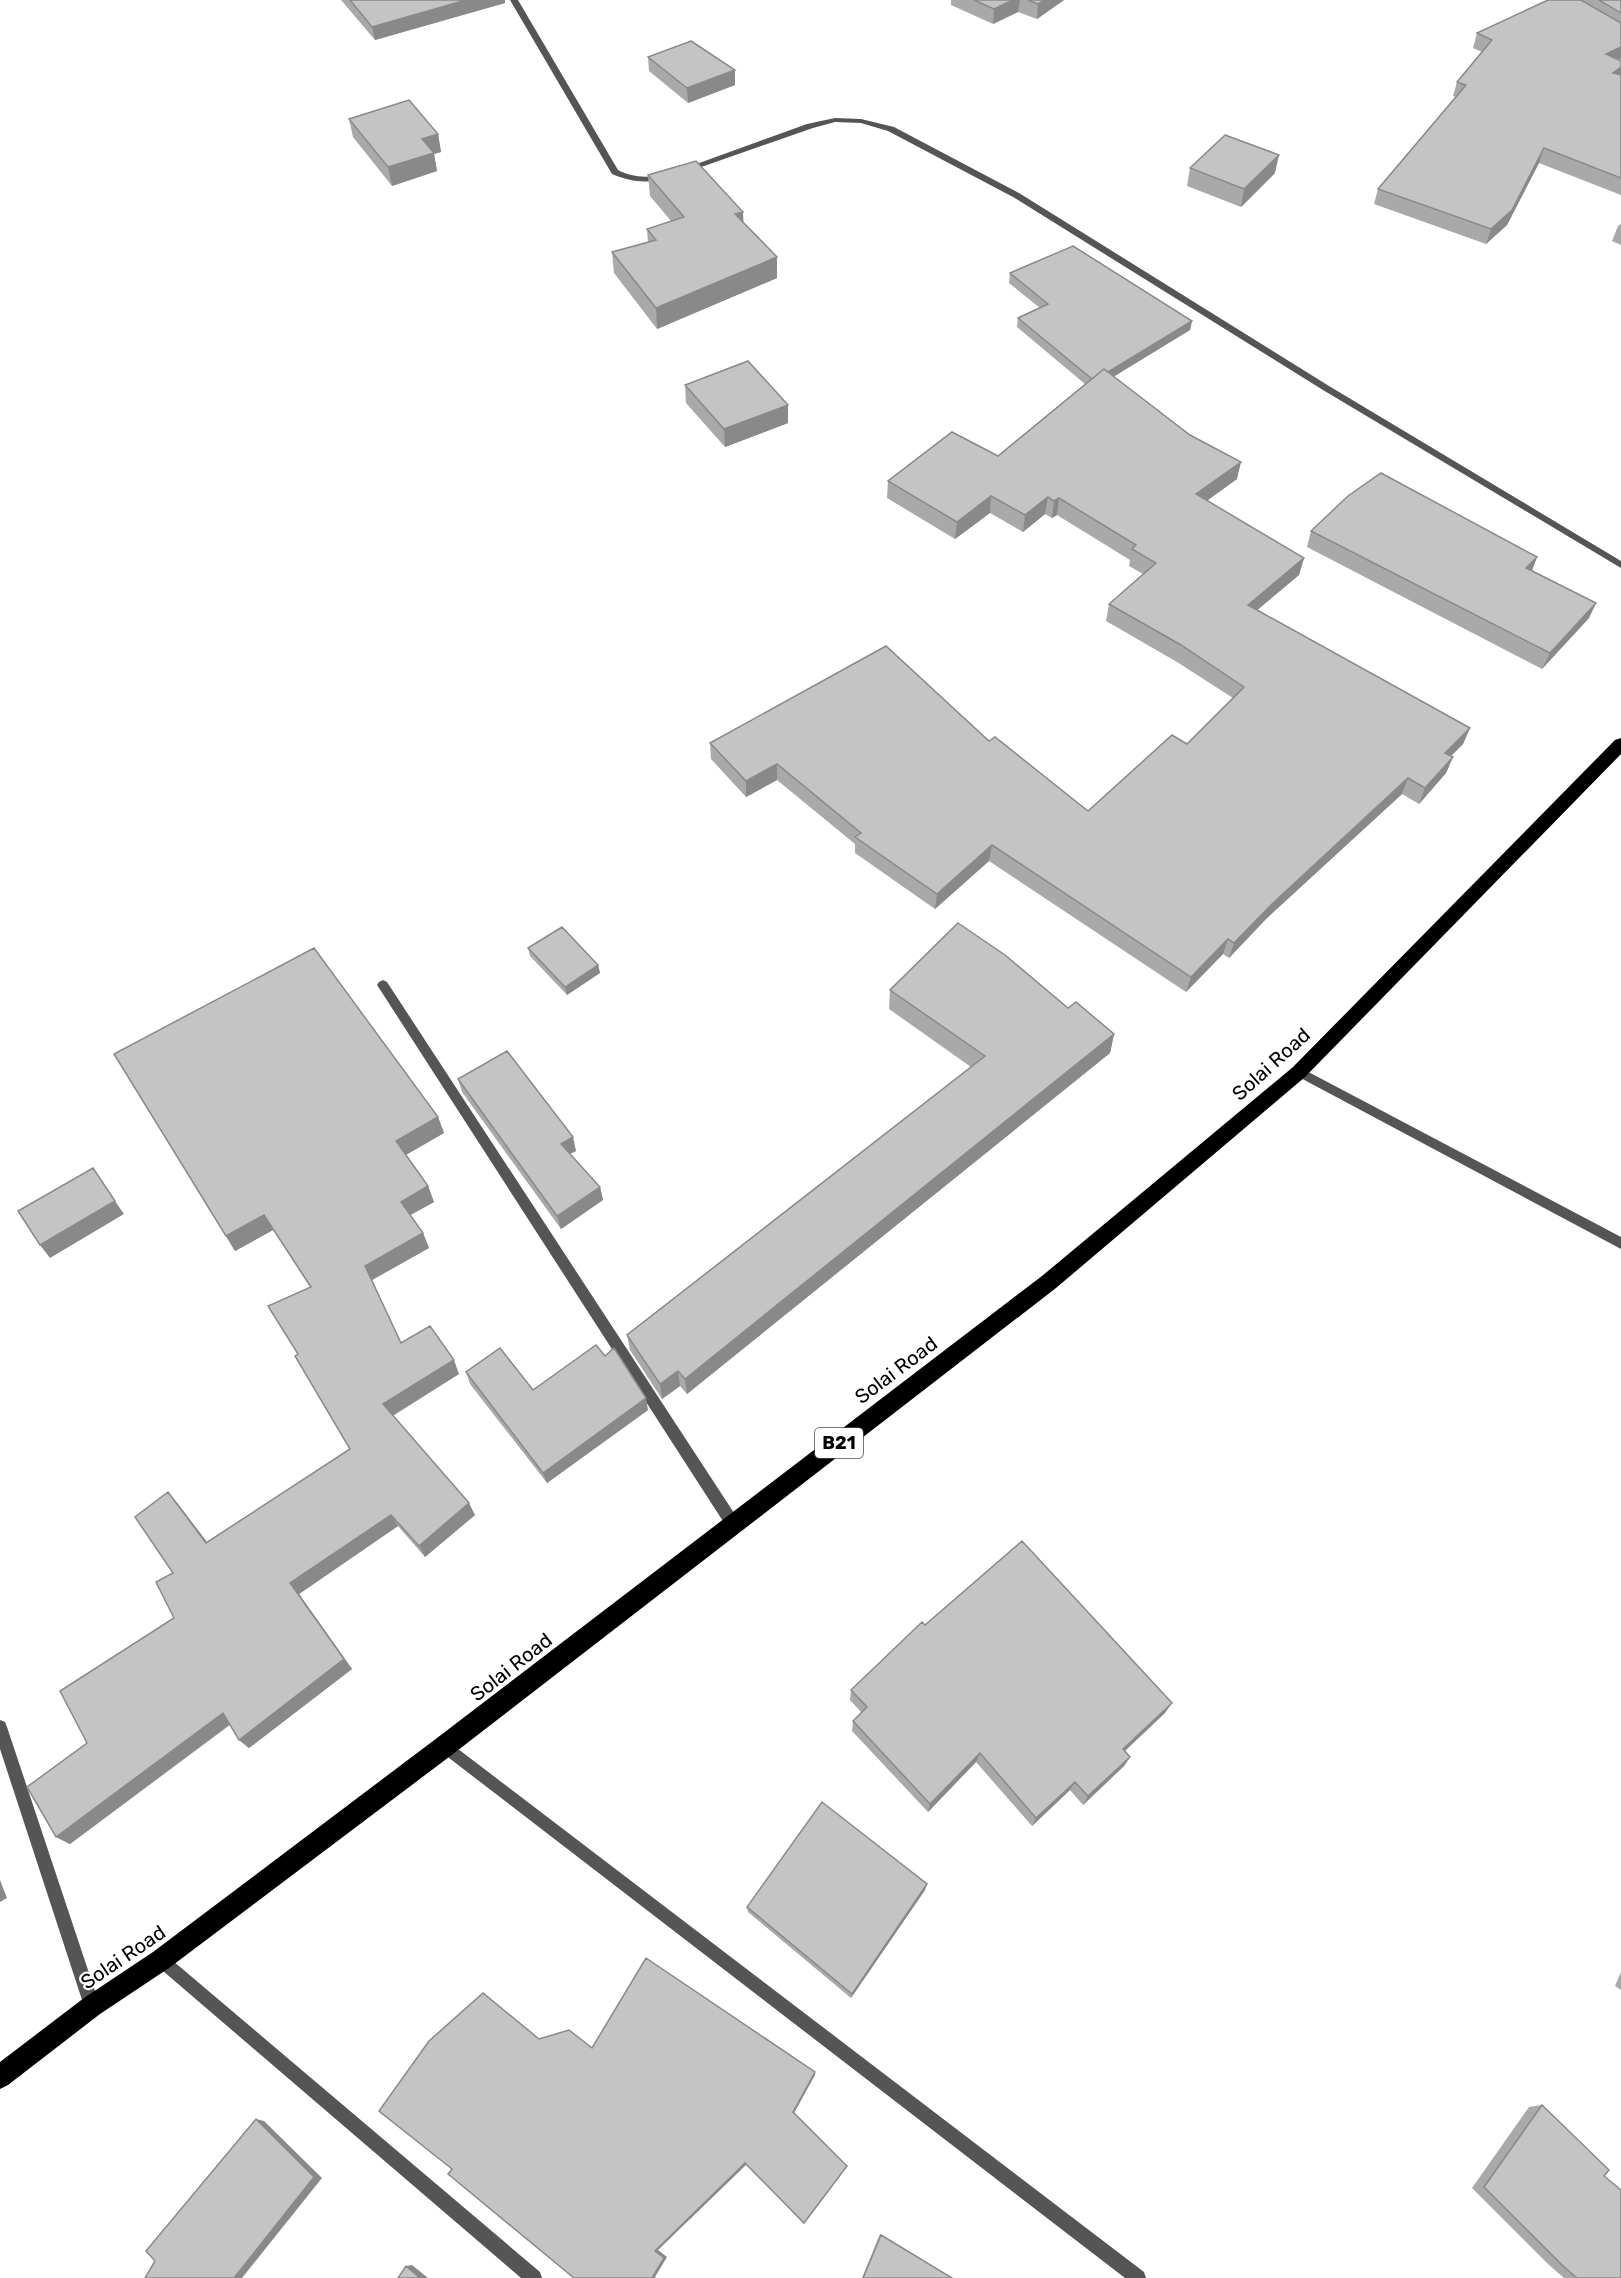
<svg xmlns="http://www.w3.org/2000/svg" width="1621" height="2278" font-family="Rubik,sans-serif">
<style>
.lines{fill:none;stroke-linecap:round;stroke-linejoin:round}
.street{fill:#555;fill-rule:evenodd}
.highway{fill:#000;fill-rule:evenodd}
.wall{fill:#a9a9a9}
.shaded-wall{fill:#898989}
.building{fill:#c4c4c4;stroke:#898989;stroke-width:1.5}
.labels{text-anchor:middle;stroke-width:4.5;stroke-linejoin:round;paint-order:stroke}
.shield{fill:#fff;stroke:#4c4c4c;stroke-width:1.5}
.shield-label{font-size:18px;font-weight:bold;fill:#000}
.street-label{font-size:20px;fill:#000;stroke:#fff}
</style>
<rect width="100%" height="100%" fill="#fff"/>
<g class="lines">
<path class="street" d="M510,0h8l100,170c16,8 30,8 47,4l4,2 -1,2c-20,6 -37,4 -56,-4z
M835,118l26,1 33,8 125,66 310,193 292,175v7l-298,-178 -310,-193 -125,-66 -27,-8 -26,-1 -22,6 -126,44 -7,-2 127,-46z
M383,980l4,2 351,537 2,5 -2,5 -5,2 -5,-2 -349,-541 -2,-3 2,-3z
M1299,1067l322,170v12l-326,-174 -2,-3 2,-3z
M0,1720l5,2 2,5 93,279 -3,5 -5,3 -5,-3 -3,-5 -84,-257z
M445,1739l699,533 2,6h-21l-685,-527 -2,-5 2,-5z
M161,1952l5,3 374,317 2,6h-21l-365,-313 -3,-5 3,-5z"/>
<path class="highway" d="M1621,738v16l-316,323 -249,211 -603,466 -284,214 -69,46 -92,71 -8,4v-27l84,-64 69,-46 284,-214 605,-462 251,-209 322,-327z"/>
</g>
<path class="wall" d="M341,0h164v3l-130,37z
M951,0h113l-27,19 -19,-7 -25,12 -42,-19z
M1548,0h73v59l-2,1 2,1v134l-82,-32 -32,62 -21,19 -112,-40 4,-15 78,-92 -3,-1 4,-14 25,-30 -9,-4 4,-15z
M648,57l87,13v15l-47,18 -39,-32z
M349,119l89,15 3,18 -7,2 3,17 -45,15 -39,-49z
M1190,168l85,5 -34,34 -54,-21z
M648,175l96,48 33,34v21l-120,51 -43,-56 -2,-21 36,-9 -1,-14 24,-8 -21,-25z
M1621,224v21l-9,-4 6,-15z
M1010,273l182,48 -2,9 -76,46 123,103 -30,22 97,57 -5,17 -42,35 213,118 -7,16 -12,12 2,1 -7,16 -27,31 -17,-10 -136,125 -37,39 -6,-4 -37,38 -197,-131 -54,48 -80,-56v-9l-78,-64 -31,17 -35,-38 -1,-16 279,-2 99,70 99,-67 46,-46 -56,-36 -71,-41 3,-17 34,-30 -14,-8 1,-6 -73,-45 -5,3 -7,-4 -22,18 -33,-19 -35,26 -68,-41 1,-17 110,-25 87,-72 -68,-57 1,-9 22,-10 -31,-25z
M685,385l103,38 -63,24 -39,-44z
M1311,531l226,26 -5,13 64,33 -7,15 -47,51 -235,-122z
M528,948l70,17 2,8 -33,22 -37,-39z
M890,990l178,18 46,26 -4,19 -423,341 -7,-8 -18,13 -32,-49 -3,-15 344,-268 -82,-58z
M114,1054l324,63 6,16 -38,22 22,31 6,16 -24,13 13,18 6,15 -57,32 29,63 58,31 -66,42 82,99 -50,42 -27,-31 -99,68 53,75 -103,79 -10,-8 -9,-15 -160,119 -14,-7 31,-94 87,-125 -1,-45 -5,-81 10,12 29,38 143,-93 -52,-95 12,-67 -37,-57 -38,21z
M458,1079l118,72 -6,3 30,33 3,13 -42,29 -99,-137z
M605,1356l43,54 -101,73 -77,-99 -4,-12 67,18z
M925,1625l240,88 -40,38 5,6 -6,9 -41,39 -13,-15 -38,36 -56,-64 -48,50 -76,-81 1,-10 9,-8 -12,-13 1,-10z
M925,1890l-74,108 -103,-86 -1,-5z
M1621,1972v18l-6,-4z
M1542,2105l62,71 17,102h-57l-16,-14 -76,-76 57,-81z
M880,2234l1,1 71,43h-90z"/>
<path class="shaded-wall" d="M466,0h39v3l-130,37 -3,-13z
M1013,0h7l-2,12 -25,12 1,-15z
M1044,0h20l-27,19 1,-15z
M1621,47v12l-20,10 5,-15z
M1621,67v11l-8,-5z
M735,70v15l-47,18 -1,-15z
M438,134l3,18 -7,2 3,17 -45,15 -4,-19 34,-28z
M1544,148l-5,15 -32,62 -21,19 5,-15z
M1279,155l-4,18 -34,34 3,-18z
M743,212l1,21 -9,-19z
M777,257v21l-120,51 -1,-21z
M1192,321l-2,9 -98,60 1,-10z
M788,405v18l-63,24 -1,-18z
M1241,462l-4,17 -45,32 4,-17z
M991,496l-1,17 -35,26 2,-17z
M1048,497l-3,17 -22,18 2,-17z
M1059,498l-2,17 -5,3 2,-17z
M1537,557l-6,16 -5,-5z
M1304,558l-5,17 -56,47 5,-17z
M1596,603l-7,15 -47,51 8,-16z
M1470,728l-7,16 -25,25 7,-16z
M1453,757l-7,16 -27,31 6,-16z
M777,764v16l-31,17v-16z
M1408,778l-6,16 -136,125 -37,39 5,-15 38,-39z
M992,845l-3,16 -54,48 2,-15z
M1228,939l-5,15 -37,38 5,-15z
M598,965l2,8 -33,22 -2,-8z
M1114,1034l-4,19 -423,341 -2,-15z
M438,1117l6,16 -42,24 -6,-16z
M573,1137l3,14 -12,6 -3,-13z
M428,1186l6,16 -27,15 -6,-15z
M600,1187l3,13 -42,29 -4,-13z
M115,1201l9,13 -74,44 -10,-13z
M264,1215l9,15 -38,21 -9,-15z
M423,1233l6,15 -57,32 -7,-14z
M454,1360l5,14 -69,43 -7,-13z
M678,1371l2,15 -18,13 -2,-15z
M646,1398l2,12 -101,73 -4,-10z
M168,1492l10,12 38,50 -10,-11z
M469,1503l6,12 -50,42 -6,-11z
M391,1515l7,11 -99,68 53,75 -103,79 -10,-8 51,-157z
M1172,1703l-7,10 -48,45 6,-9z
M223,1713l10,9 -163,122 -14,-7z
M980,1753l-4,9 -48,50 2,-8z
M1130,1757l-6,9 -41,39 5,-9z
M1075,1782l-5,8 -38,36 4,-8z
M0,1880l7,18 -7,4z
M927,1884l-2,6 -74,108 1,-4z
M815,2072v3l-22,40v-3z
M256,2119l8,2 58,57 -80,100h-8z
M745,2163l1,2 -88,85 9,7 -12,20 1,1h-4l3,-27z
M412,2265l16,13h-8l-14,-12z"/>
<path class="building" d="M350,0h116l-94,27z
M974,0h39l-19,9z
M1028,0h16l-6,4z
M1548,0h33l40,23v24l-15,7 15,7v6l-8,6 8,2v103l-77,-30 -32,62 -21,19 -113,-40 88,-104 -9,-3 35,-42 -15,-7z
M1599,0h22v13z
M691,41l44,29 -48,18 -39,-31z
M409,100l29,34 -16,5 12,14 -46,14 -39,-48z
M1225,135l54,20 -35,34 -54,-21z
M696,161l47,51 -8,2 42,43 -121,51 -44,-56 44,-12 -9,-11 37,-12 -36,-42z
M1073,246l119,75 -84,51 -4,-3 -12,10 -74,-61 30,-14 -38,-31z
M748,361l40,44 -64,24 -39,-44z
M1104,369l86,66 51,27 -45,32 108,64 -56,47 222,123 -25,25 8,4 -28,31 -17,-10 -136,126 -38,39 -6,-4 -37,38 -199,-132 -55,49 -82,-57 6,-4 -84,-69 -31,17 -36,-38 176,-97 103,95 6,-4 93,74 84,-76 15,9 57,-57 -63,-42 -72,-41 47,-41 -24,-14 4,-4 -77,-47 -5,3 -6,-4 -23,18 -34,-19 -34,26 -69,-41 64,-49 46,24z
M1381,473l156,84 -11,11 70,35 -46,50 -239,-122 37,-35z
M958,923l47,32 63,53 8,-6 38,32 -429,345 -7,-8 -18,13 -33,-49 358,-279 -95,-66z
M562,927l36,38 -33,22 -37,-39z
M314,948l124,169 -42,24 32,45 -27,16 22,31 -58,33 36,77 29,-17 24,34 -71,44 86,99 -50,43 -28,-31 -101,68 54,76 -105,81 -16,-27 -167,124 -29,-50 60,-44 -27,-52 114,-73 -18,-36 17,-9 -38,-56 33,-25 38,51 144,-94 -55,-93 3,-2 -30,-48 43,-19 -47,-72 -38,21 -112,-182z
M507,1051l66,86 -12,7 39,43 -43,29 -99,-137z
M93,1168l22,33 -75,44 -22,-34z
M596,1345l9,11 9,-8 32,50 -103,75 -77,-101 34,-24 33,42z
M1022,1541l150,162 -49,46 7,8 -42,39 -13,-14 -39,36 -56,-65 -50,51 -77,-83 14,-14 -16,-17 71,-68 3,3z
M822,1802l105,82 -75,110 -105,-87z
M646,1958l169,114 -22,40 54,54 -43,57 -59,-60 -90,88 9,7 -12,20h-78l-126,-104 4,-5 -73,-58 50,-70 54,-48 56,46 30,-9 23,18z
M1542,2105l67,65 -5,6 17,14v88h-44l-15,-13 -78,-78z
M256,2119l58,58 -80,101h-89l10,-17 -9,-10z
M881,2235l71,43h-89z
M406,2266l14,12h-22z"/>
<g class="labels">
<rect class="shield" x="815" y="1428" width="48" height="30" rx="4.5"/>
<g class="shield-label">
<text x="839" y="1449">B21</text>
</g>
<g class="street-label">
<text transform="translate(1271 1064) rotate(-42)" y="7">Solai Road</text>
<text transform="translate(896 1370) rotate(-37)" y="7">Solai Road</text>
<text transform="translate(511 1667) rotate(-38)" y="7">Solai Road</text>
<text transform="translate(123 1957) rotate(-34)" y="7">Solai Road</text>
</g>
</g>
</svg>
